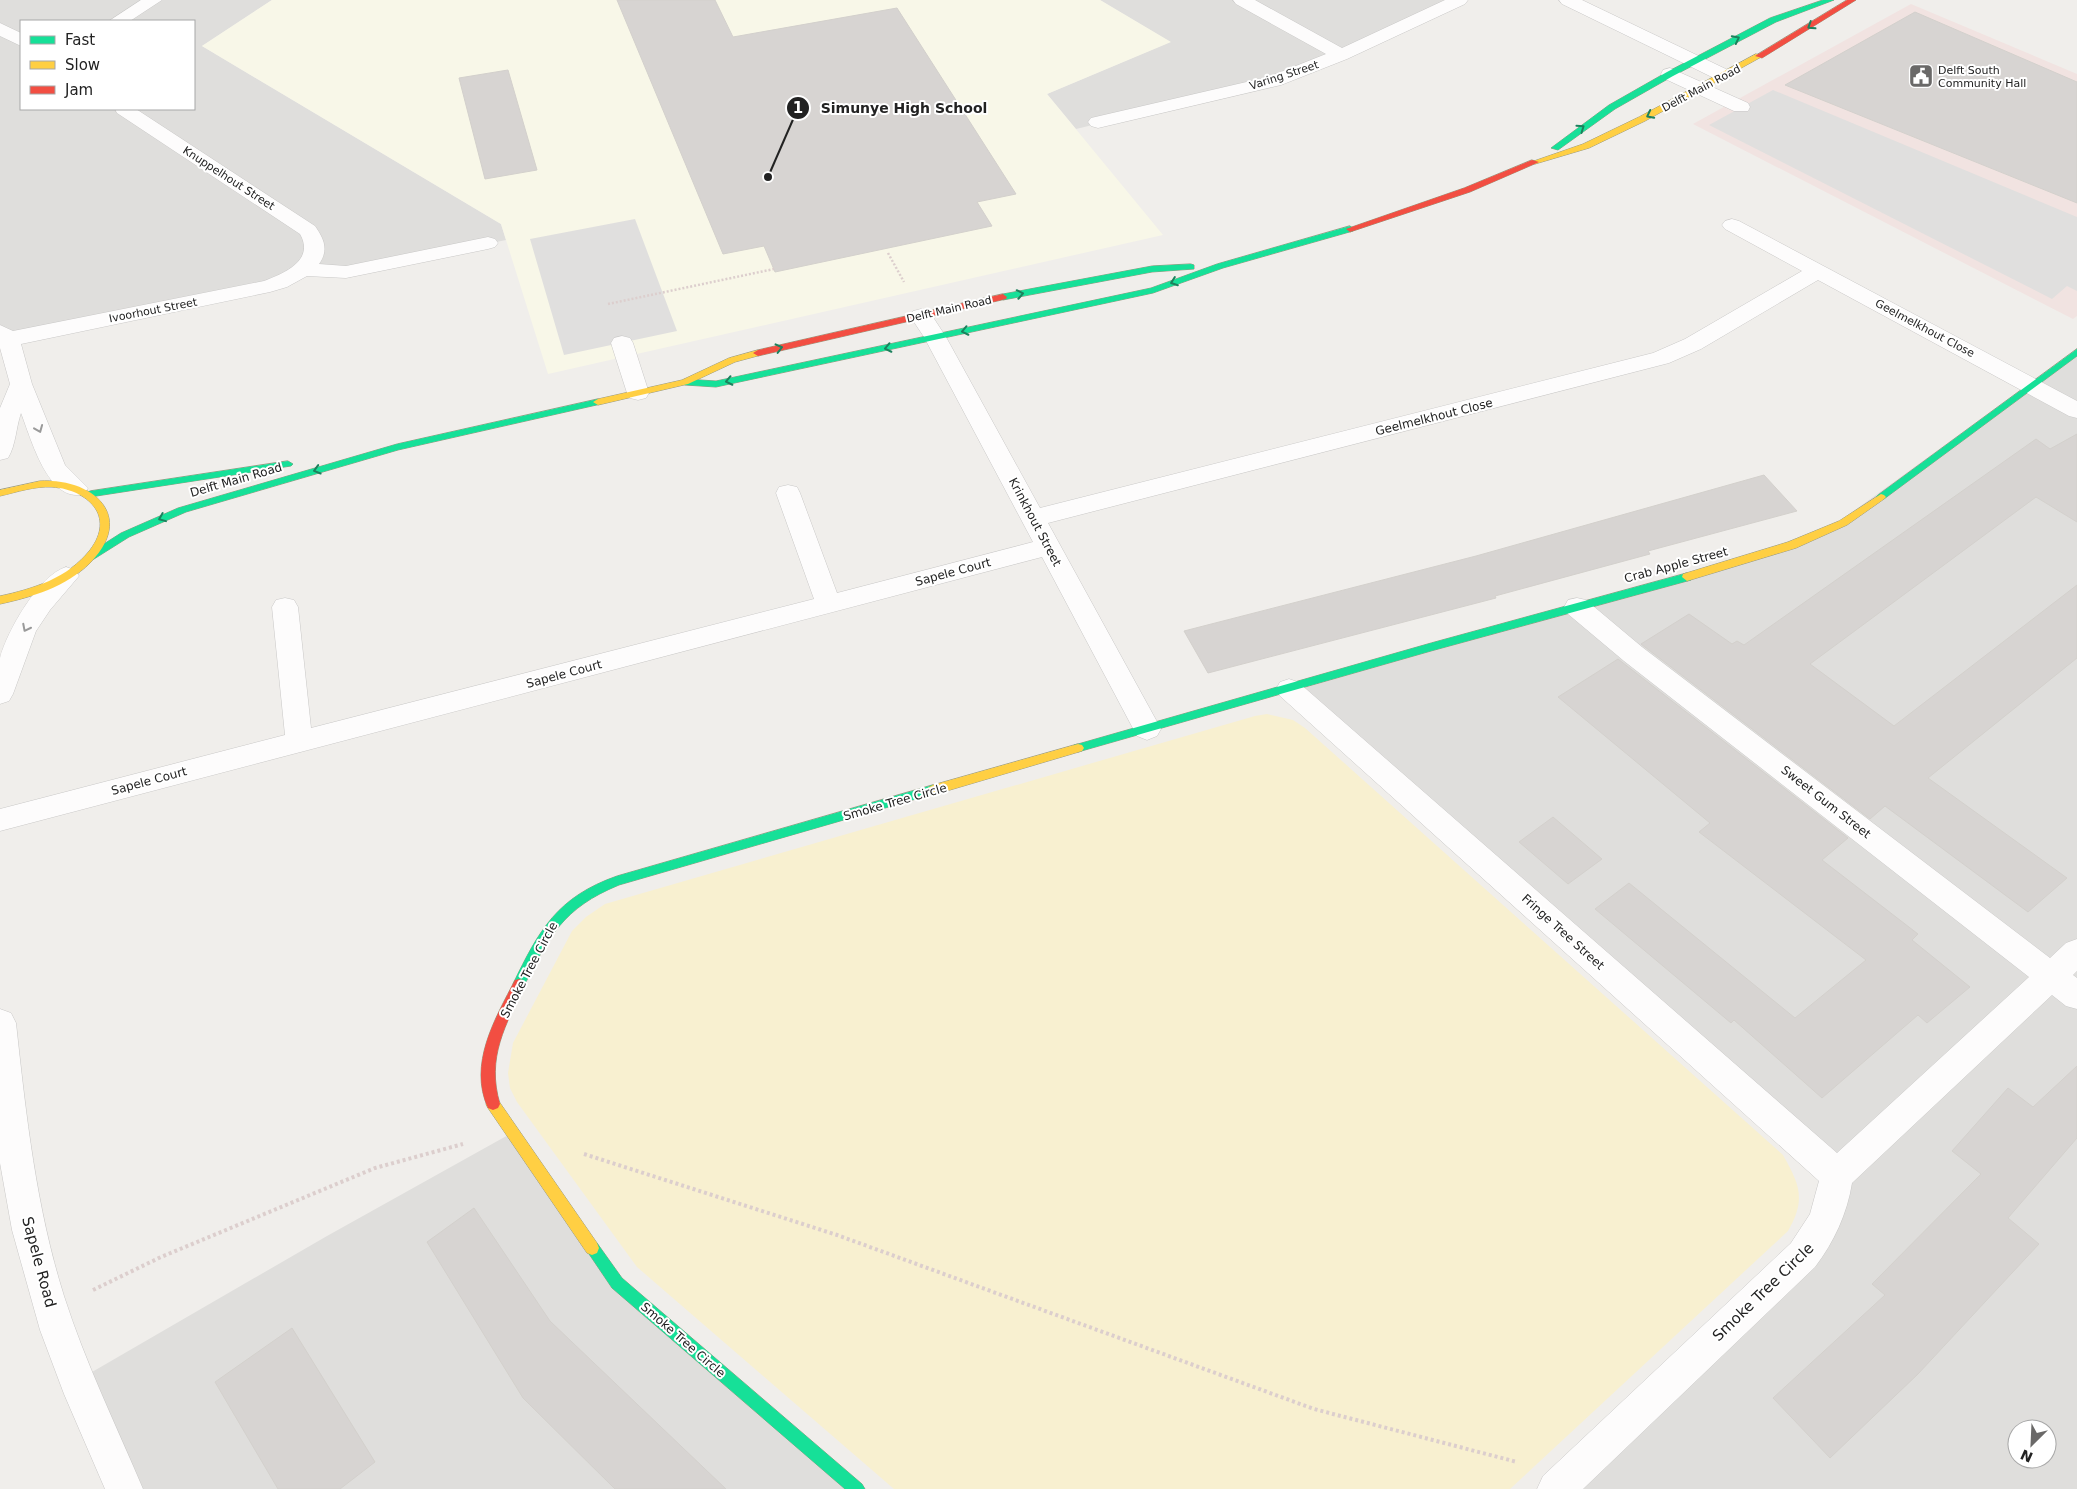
<svg xmlns="http://www.w3.org/2000/svg" width="2077" height="1489" font-family="'DejaVu Sans',sans-serif">
<style>
.residential{fill:#dfdedc;fill-rule:evenodd}
.commercial{fill:#f1e3e1}
.education{fill:#f8f7e8}
.sand{fill:#f8f0d0}
.parking{fill:#e0dfde}
.building{fill:#d7d4d2;stroke:#d3d0cc}
.lines{fill:none;stroke-linecap:round;stroke-linejoin:round}
.lane-casing{stroke:#c9c8c7;stroke-width:1}
.street-casing{stroke:#c9c8c7;stroke-width:1}
.fast-casing{stroke:#999a82;stroke-width:1}
.slow-casing{stroke:#999a82;stroke-width:1}
.jam-casing{stroke:#999a82;stroke-width:1}
.path-far1{stroke:#dccecd;stroke-width:2.5;stroke-dasharray:2 2;stroke-linecap:butt}
.path{stroke:#dccecd;stroke-width:4;stroke-dasharray:3 3;stroke-linecap:butt}
.lane{fill:#fdfcfc;fill-rule:evenodd}
.street{fill:#fdfcfc;fill-rule:evenodd}
.fast{fill:#16e098;fill-rule:evenodd}
.slow{fill:#ffcf43;fill-rule:evenodd}
.jam{fill:#f24e42;fill-rule:evenodd}
.oneway{stroke:#1c815d}
.oneway2{stroke:#9a9a9a}
.labels{text-anchor:middle;stroke-width:4;stroke-linejoin:round;paint-order:stroke}
.far-poi-label{font-size:11px;fill:#222;stroke:#fff;text-anchor:start}
.far-street-label{font-size:11px;fill:#222;stroke:#fff}
.street-label{font-size:12px;fill:#222;stroke:#fff}
.near-street-label{font-size:15px;fill:#222;stroke:#fff}
.leader{fill:none;stroke:#222;stroke-width:2}
.callout-dot{fill:#222;stroke:#fff;stroke-width:2}
.mark-label{font-size:15px;text-anchor:middle;font-weight:bold;fill:#fff}
.callout-label{font-size:14px;text-anchor:middle;font-weight:bold;fill:#222;stroke:#fff;stroke-width:4;stroke-linejoin:round;paint-order:stroke}
</style>
<rect width="100%" height="100%" fill="#f0eeeb"/>
<path class="residential" d="M0,0h272l-70,46 299,178 5,16 -160,33 -42,-4 -15,10 -277,60 -12,-9zM21,21h173v88h-173z
M1100,0h363l-189,81 -198,48 -29,-35 123,-52z
M2077,349v1140h-517l278,-292 -541,-507 446,-131 97,-38zM2017,1429h30v30h-30z
M510,1134l105,150 239,205h-724l-50,-110 247,-143z"/>
<path class="commercial" d="M1911,4l166,70v242l-4,3 -380,-195z"/>
<path class="education" d="M272,0h828l71,42 -124,52 116,141 -615,139 -47,-150 -299,-178z"/>
<path class="sand" d="M1267,714l26,6 12,8 478,427c17,30 23,45 5,76l-278,258h-616l-257,-222 -120,-165 -7,-14 -2,-15 5,-30 59,-112 14,-14 19,-13 650,-188z"/>
<path class="parking" d="M1773,90l304,127v74l-10,-5 -15,13 -343,-174z
M635,219l42,112 -113,24 -34,-116z"/>
<path class="building" d="M617,0h98l18,37 164,-29 119,186 -39,8 15,24 -217,46 -11,-26 -41,8z
M1915,12l162,70v121l-292,-118z
M508,70l29,100 -52,9 -26,-101z
M2077,434v88l-41,-25 -226,167 84,62 183,-141v73l-149,120 139,100 -39,34 -143,-106 -15,13 -229,-175 48,-30 43,30 5,-3 7,4 292,-206 14,10z
M1764,475l33,36 -149,40 2,3 -155,42 1,2 -288,75 -24,-42 292,-75z
M1618,659l230,179 -26,22 96,74 -6,6 58,47 -43,36 -9,-8 -96,83 -88,-78 -3,3 -136,-114 34,-26 166,135 71,-58 -167,-128 11,-9 -152,-126z
M1553,817l49,42 -34,25 -49,-42z
M2077,1066v72l-69,80 31,26 -121,130 -88,84 -57,-60 112,-103 -13,-11 109,-110 -29,-23 56,-63 25,19z
M474,1208l76,113 176,168h-111l-92,-91 -96,-156z
M292,1328l83,134 -35,27h-62l-63,-107z"/>
<g class="lines">
<defs>
<path id="lane" d="M1670,68l78,35 2,4 -2,4h-14l-71,-33 -2,-4 2,-4z
M622,336l8,2 3,5 16,50 -3,5 -8,2 -8,-2 -3,-5 -16,-50 3,-5z"/>
<path id="street" d="M141,0h21l-32,21h-21z
M1233,0h22l87,48 103,-48h23l-3,4 -118,55 -66,26 -183,43 -7,-2 -3,-4 3,-4 177,-41 58,-23 -90,-50z
M1559,0h23l148,71 2,4 -2,4h-14l-154,-75z
M0,23l21,10v13l-21,-10z
M115,109h21l179,117c9,13 14,24 4,38l27,2 142,-29 7,2 3,4 -3,4 -7,2 -142,29 -39,-2 -20,11 -17,5 -249,52 11,40 33,81 23,23 -4,6c-36,10 -53,-56 -63,-81 -5,14 -5,32 -13,45l-8,2v-52l10,-24 -10,-36v-23l13,6 251,-50c21,-8 51,-21 36,-47l-183,-121z
M1732,219l7,2 338,180v17l-8,-2 -251,-136 -117,69 -32,14 -621,160 113,206 -4,7 -10,4 -10,-4 -95,-179 -1042,274v-22l285,-74 -13,-128 4,-7 9,-2 9,2 4,7 13,121 503,-129 -38,-106 3,-6 9,-2 9,2 3,6 37,100 196,-51 -109,-205 -14,-21 3,-5 8,-2 8,2 17,26 94,171 613,-155 32,-14 117,-68 -77,-42 -3,-4 3,-4z
M66,567l9,3 4,6 -29,34 -14,21 -23,63 -4,7 -9,3c0,-14 0,-32 0,-46 7,-27 39,-83 66,-91z
M1577,598l9,2 56,47 408,311 16,-15 11,-4v32l-4,4 4,3v31l-11,-3 -14,-11 -200,188c-5,31 -18,59 -37,84l-232,222h-46l6,-13 248,-233 19,-29 9,-33 -539,-485 -4,-7 4,-7 9,-3 9,3 539,471 192,-176 -405,-316 -56,-47 -4,-7 4,-7z
M0,1009l11,4 5,10c10,92 20,184 48,273 21,66 52,129 79,193h-38l-41,-95 -24,-64 -28,-100 -12,-67z"/>
<path id="fast" d="M1823,0h11l-58,22 -103,54 -58,33 -57,41 -7,-2 58,-43 58,-33 103,-54z
M1350,226l4,3 -1,2 -130,37 -70,25 -437,94 -31,-2 -5,-3 5,-3 31,2 435,-93 66,-24z
M1191,264l3,1v4l-42,3 -149,28 -4,-3 4,-3 149,-28z
M2077,349v7l-193,143h-6l-2,-2 2,-2z
M598,399l3,1v4l-203,46 -212,62 -57,25 -35,22 -4,1 -5,-4 36,-23 57,-25 219,-64z
M288,461l5,3 -2,2 -201,31 -5,-3 5,-3z
M1687,573l4,1 1,3 -1,3 -260,71 -353,101 -4,-1 -2,-3 2,-3 4,-1 353,-101z
M933,785l4,2 2,3 -2,3 -318,92c-56,23 -70,51 -96,103l-4,1 -4,-1 -2,-4c26,-54 44,-87 104,-108z
M592,1241l5,2 25,35 240,206 3,5h-20l-233,-201 -27,-40 2,-5z"/>
<path id="slow" d="M1756,54l7,2 -118,65 -56,27 -54,16 -4,-2 52,-18 56,-27z
M758,350l3,1v4l-26,7 -47,22 -90,21 -5,-3 5,-3 84,-19 47,-22z
M40,481c53,-3 96,35 50,82 -24,24 -58,34 -90,41v-8c33,-7 68,-18 90,-46 26,-34 -2,-60 -38,-63 -17,-1 -35,5 -52,9v-6z
M1881,494l3,1 2,2 -2,2 -37,26 -51,23 -109,33 -5,-4 1,-3 105,-32 51,-21z
M1078,744l4,1 2,3 -2,3 -149,44 -4,-2 -2,-3 2,-3 4,-2z
M493,1098l5,2 99,143 2,5 -2,5 -5,2 -5,-2 -99,-145 -2,-4 2,-4z"/>
<path id="jam" d="M1847,0h9l-94,58 -7,-2z
M1532,160l7,2 -69,30 -120,40 -4,-3 118,-41z
M1003,294l4,3 -1,2 -248,57 -5,-3 5,-3z
M519,979l4,1 2,4c-19,41 -39,73 -25,120l-2,4 -5,2 -5,-2c-20,-44 7,-89 27,-128z"/>
</defs>
<use href="#lane" class="lane-casing"/>
<use href="#street" class="street-casing"/>
<use href="#fast" class="fast-casing"/>
<use href="#slow" class="slow-casing"/>
<use href="#jam" class="jam-casing"/>
<path class="path-far1" d="M888,253l16,29
M608,304l166,-35"/>
<path class="path" d="M584,1154l253,81 477,174 203,53
M93,1290l68,-33 214,-89 88,-24"/>
<use href="#lane" class="lane"/>
<use href="#street" class="street"/>
<use href="#fast" class="fast"/>
<use href="#slow" class="slow"/>
<use href="#jam" class="jam"/>
</g>
<defs><path id="oneway-chevron" d="M-2-3.5L2.5 0L-2 3.5" fill="none" stroke-width="1.6" stroke-linecap="round" stroke-linejoin="round" transform="scale(1.25)"/></defs>
<g class="oneway">
<use href="#oneway-chevron" transform="translate(1811 26) rotate(147)"/>
<use href="#oneway-chevron" transform="translate(1736 39) rotate(-27)"/>
<use href="#oneway-chevron" transform="translate(1650 115) rotate(153)"/>
<use href="#oneway-chevron" transform="translate(1581 128) rotate(-35)"/>
<use href="#oneway-chevron" transform="translate(1174 282) rotate(160)"/>
<use href="#oneway-chevron" transform="translate(1020 294) rotate(-11)"/>
<use href="#oneway-chevron" transform="translate(965 331) rotate(168)"/>
<use href="#oneway-chevron" transform="translate(779 348) rotate(-14)"/>
<use href="#oneway-chevron" transform="translate(888 348) rotate(168)"/>
<use href="#oneway-chevron" transform="translate(729 381) rotate(168)"/>
<use href="#oneway-chevron" transform="translate(317 470) rotate(164)"/>
<use href="#oneway-chevron" transform="translate(162 518) rotate(158)"/>
</g>
<g class="oneway2">
<use href="#oneway-chevron" transform="translate(39 429) rotate(68)"/>
<use href="#oneway-chevron" transform="translate(26 628) rotate(117)"/>
</g>
<defs>
<symbol id="civic-square" viewBox="-11 -11 22 22"><rect x="-9" y="-9" width="18" height="18" rx="4" fill="#6a6968" stroke="#fff"/><path d="M-.6-6.5H3V-4.5H.6V-3L4-1V1h2V6H-6V1h2V-1L-.6-3ZM-1.2 2.5V6h2.4V2.5Z" fill="#fff"/></symbol>
</defs>
<g fill-rule="evenodd">
<use href="#civic-square" x="1907" y="62" width="28" height="28"/>
</g>
<g class="labels">
<g class="far-poi-label">
<text x="1938" y="74">Delft South<tspan x="1938" dy="13">Community Hall</tspan></text>
</g>
<g class="far-street-label">
<text transform="translate(1284 75) rotate(-18)" y="4">Varing Street</text>
<text transform="translate(1701 88) rotate(-28)" y="4">Delft Main Road</text>
<text transform="translate(229 178) rotate(33)" y="4">Knuppelhout Street</text>
<text transform="translate(949 309) rotate(-13)" y="4">Delft Main Road</text>
<text transform="translate(153 310) rotate(-11)" y="4">Ivoorhout Street</text>
<text transform="translate(1925 328) rotate(28)" y="4">Geelmelkhout Close</text>
</g>
<g class="street-label">
<text transform="translate(1434 417) rotate(-14)" y="4">Geelmelkhout Close</text>
<text transform="translate(236 480) rotate(-16)" y="4">Delft Main Road</text>
<text transform="translate(1035 522) rotate(62)" y="4">Krinkhout Street</text>
<text transform="translate(1676 565) rotate(-15)" y="4">Crab Apple Street</text>
<text transform="translate(953 572) rotate(-15)" y="4">Sapele Court</text>
<text transform="translate(564 674) rotate(-15)" y="4">Sapele Court</text>
<text transform="translate(149 781) rotate(-15)" y="4">Sapele Court</text>
<text transform="translate(895 802) rotate(-16)" y="4">Smoke Tree Circle</text>
<text transform="translate(1826 802) rotate(38)" y="4">Sweet Gum Street</text>
<text transform="translate(1563 932) rotate(42)" y="4">Fringe Tree Street</text>
<text transform="translate(529 970) rotate(-62)" y="4">Smoke Tree Circle</text>
<text transform="translate(683 1340) rotate(41)" y="4">Smoke Tree Circle</text>
</g>
<g class="near-street-label">
<text transform="translate(39 1262) rotate(75)" y="5">Sapele Road</text>
<text transform="translate(1763 1292) rotate(-44)" y="5">Smoke Tree Circle</text>
</g>
</g>
<path class="leader" d="M768 177L798 108"/>
<g class="callout-dot">
<circle cx="768" cy="177" r="5"/>
<circle cx="798" cy="108" r="12"/>
</g>
<g class="mark-label">
<text x="798" y="113">1</text>
</g>
<g class="callout-label">
<text x="904" y="113">Simunye High School</text>
</g>
<rect x="20" y="20" width="175" height="90" fill="#ffffff" stroke="#a7a7a7"/>
<rect x="30" y="36" width="25" height="8" fill="#16e098" stroke="#a7a7a7"/>
<text x="65" y="45" font-size="15" fill="#222222">Fast</text>
<rect x="30" y="61" width="25" height="8" fill="#ffcf43" stroke="#a7a7a7"/>
<text x="65" y="70" font-size="15" fill="#222222">Slow</text>
<rect x="30" y="86" width="25" height="8" fill="#f24e42" stroke="#a7a7a7"/>
<text x="65" y="95" font-size="15" fill="#222222">Jam</text>
<g transform="translate(2032 1444) rotate(204)"><circle r="24" fill="#ffffff" stroke="#a7a7a7"/>
<path d="M0-4L9 19L0 12L-9 19Z" fill="#6a6968"/>
<text y="-8" font-size="14" font-weight="bold" text-anchor="middle" fill="#222222">N</text>
</g>
</svg>
